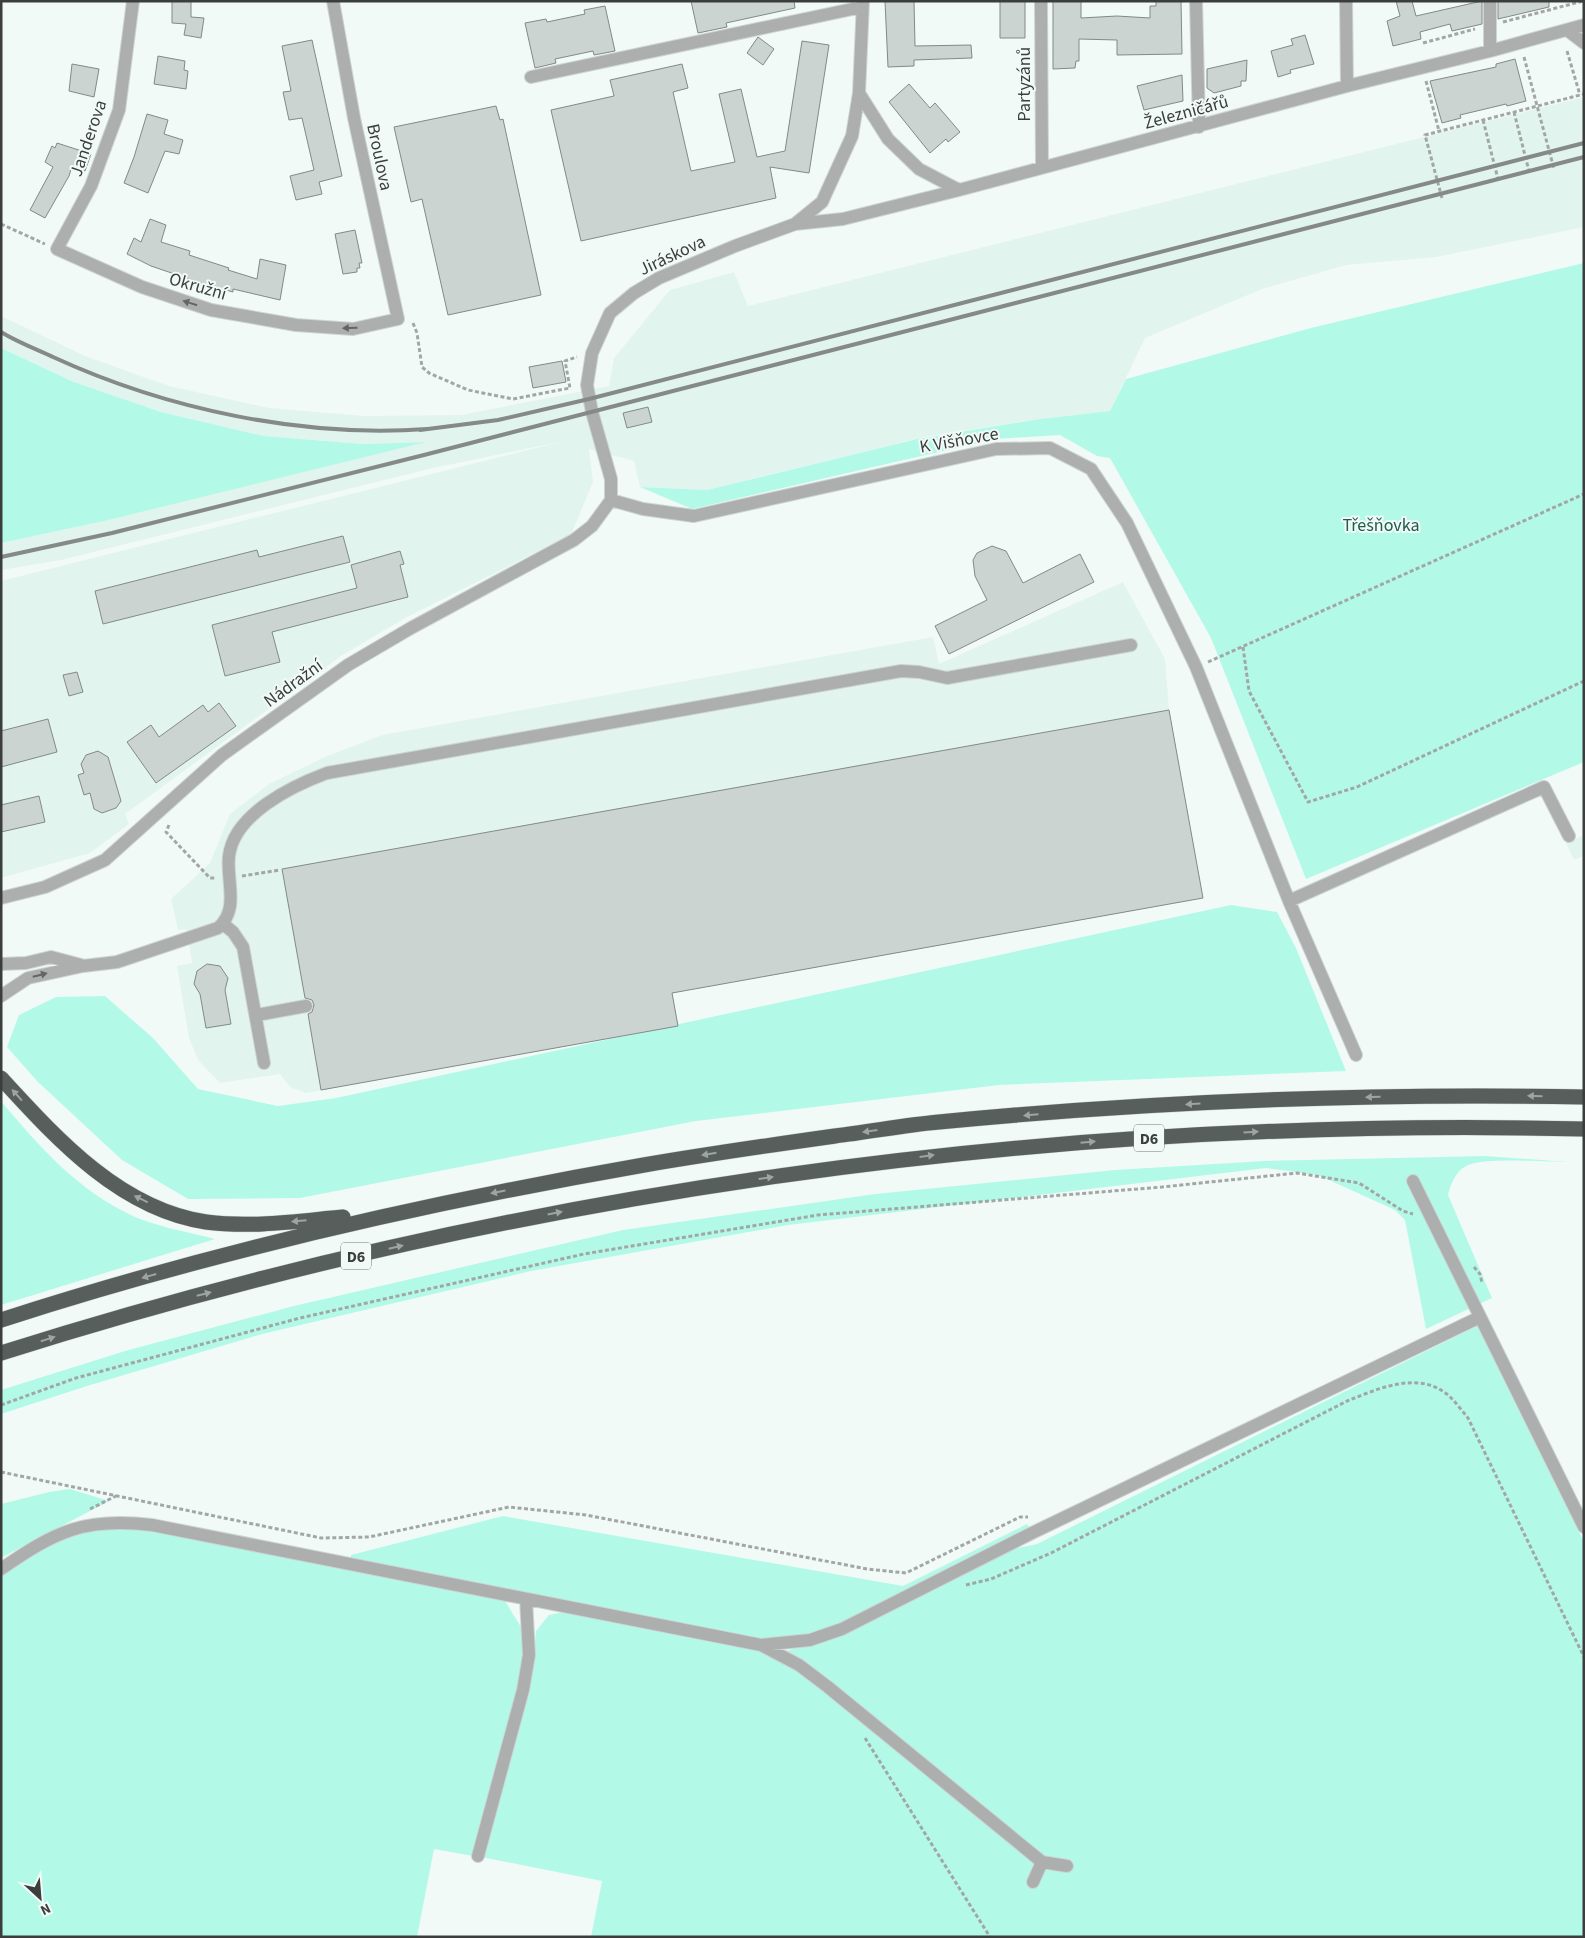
<svg xmlns="http://www.w3.org/2000/svg" width="1585" height="1938" font-family="'Source Sans 3',sans-serif">
<style>
.built{fill:#e2f4ee}
.green{fill:#b2fae7}
.building{fill:#ccd4d1;stroke:#828a87}
.lines{fill:none;stroke-linecap:round;stroke-linejoin:round}
.minor-casing{stroke:#cdd4d3;stroke-width:14}
.highway-casing{stroke:#cdd4d3;stroke-width:16}
.path{stroke:#a2a7a6;stroke-width:3;stroke-dasharray:4 2.5;stroke-linecap:butt}
.minor{stroke:#acafae;stroke-width:12}
.highway{stroke:#575e5c;stroke-width:15}
.rail{stroke:#858a89;stroke-width:4}
.oneway{fill:#636665}
.oneway2{fill:#9da4a2}
.labels{text-anchor:middle;stroke-width:4;stroke-linejoin:round;paint-order:stroke}
.shield{fill:#f2faf8;stroke:#727675;stroke-width:1}
.shield-label{font-size:16px;font-weight:bold;fill:#3b3e3d}
.street-label{font-size:18px;fill:#3b3e3d;stroke:#f2faf8}
.park-label{font-size:18px;fill:#215c4f;stroke:#f2faf8}
</style>
<rect width="100%" height="100%" fill="#f2faf8"/>
<path class="built" d="M1584,97v130l-148,30 -90,8 -84,24 -117,49 -35,73 -70,8 -116,18 -217,53 -67,-3 -6,-26 -45,-12 4,33 -22,53 -166,83 -64,38 -216,158 4,10 -39,29 -89,25v-297l563,-140 -131,27 -372,92 -60,10v-27l108,-23 314,-78 -60,2 -99,-8 -103,-24 -87,-30 -73,-34v-32l84,40 84,30 100,22 95,8 97,-1 148,-29 5,-28 56,-68 64,-18 14,34z
M1123,582l42,77 4,51 34,188 -530,95 5,33 -372,67 -16,-6 -10,-13 -60,9 -22,-23 -9,-22 -12,-72 15,-3 -5,-34 -9,1 -7,-31 39,-36 20,-49 39,-30 56,-27 57,-22 551,-98 6,27z
M1584,835v21l-10,4 -8,-17z"/>
<path class="green" d="M1584,263v499l-278,117 -95,-241 -101,-180 -13,-2 -37,-21 -65,4 -303,70 -52,-22 67,3 210,-51 123,-20 70,-8 16,-32 185,-51z
M1,348l73,34 87,30 103,24 99,8 63,-2 -317,78 -108,23z
M1231,905l46,7 19,36 50,123 -347,14 -303,36 -396,77 -112,1 -66,-39 -84,-78 -31,-35 12,-32 37,-18 49,-1 48,42 45,51 80,17 58,-8z
M1,1101c35,42 73,85 122,110 27,15 62,20 92,28l-214,66z
M1485,1156l83,6c-22,0 -85,-5 -102,4 -11,6 -15,18 -18,29l44,103 -66,31 -21,-109 -10,-10 -77,-35 -52,-7 -478,57 -257,46 -269,63 -175,52 -86,28v-24l124,-39 169,-45 329,-76 252,-36 240,-24 149,-9z
M1477,1326l107,216v395h-993l11,-56 -121,-24 52,-191 3,-35 13,-16 20,-4 183,37 34,3 51,-15 171,-86 29,-6z
M70,1489l39,12 -108,57v-54l48,-12z
M503,1516l400,70 124,-62 3,4 -196,98 -39,11 -33,2 -412,-78 1,-6z
M101,1528l47,1 357,72 16,26 2,28 -4,28 -46,173 -39,-7 -17,88h-416v-362l26,-17 40,-22z"/>
<path class="building" d="M172,1h19v16l13,1 -3,20 -17,-3 2,-11 -14,-1z
M691,1h103l1,7 -69,15 1,4 -29,6z
M885,1h29l1,45 56,-1 1,13 -58,2v6l-26,1z
M1000,1h25v37h-25z
M1053,1h28v17l36,-2 33,2v-12h6v-5h25l1,53 -65,1v-15l-38,-1v22h-3l-1,7 -22,1z
M1396,1h16l4,15 66,-15v23l-30,7 -2,-7 -30,8 1,7 -28,7 -6,-25 13,-5z
M1498,1h51v6l-51,12z
M605,6l10,45 -21,4 -1,-4 -38,8 1,4 -21,5 -10,-45 21,-4 1,3 38,-8 -1,-4z
M1305,35l9,29 -24,6 1,3 -13,4 -7,-26 22,-6 -2,-6z
M758,37l16,12 -11,16 -16,-12z
M312,40l30,136 -23,6 3,12 -26,6 -6,-24 24,-6 -12,-52 -13,2 -6,-28 8,-1 -9,-45z
M802,41l27,4 -20,128 -39,-6 6,31 -195,43 -30,-131 63,-14 -4,-16 72,-16 6,24 -15,4 18,79 44,-9 -16,-68 22,-5 16,68 28,-6z
M158,56l27,5 -1,9 4,1 -2,18 -32,-5z
M1515,59l11,42 -19,5 -1,-2 -46,11 1,3 -19,5 -12,-42 66,-14v-3z
M1247,60l-1,21h-5v5l-27,7 -7,-5v-19z
M72,64l27,5 -5,28 -25,-6z
M1182,75l1,26 -39,9 -7,-24z
M909,84l21,24 5,-5 25,29 -12,10 -2,-3 -16,14 -41,-51z
M496,106l4,14 3,-1 38,176 -93,20 -26,-116 -11,3 -17,-75z
M147,114l21,6 -4,14 19,6 -4,14 -14,-3 -17,42 -24,-10 10,-26z
M57,143l34,11 -6,17 -13,-5 -3,10 -24,42 -15,-8 23,-43 -8,-5 7,-16 3,2z
M150,219l16,6 -5,17 29,9 -1,4 40,13 -1,2 29,9 3,-20 26,6 -6,35 -47,-11v3l-32,-9 -50,-17 -24,-12 7,-16 7,4z
M355,230l7,33h-3l1,5h-3v4l-14,2 -8,-40z
M562,361l4,21 -33,6 -4,-21z
M648,407l4,15 -25,6 -4,-15z
M343,536l7,26 -247,62 -8,-33 162,-41 2,7z
M992,546l14,5 17,32 57,-29 14,28 -145,72 -14,-28 52,-26 -12,-24 -2,-16 4,-7z
M400,551l4,13 -4,1 8,32 -136,35 8,30 -55,14 -13,-51 145,-37 -6,-23z
M77,672l6,20 -14,4 -6,-21z
M219,703l17,23 -80,57 -29,-41 24,-17 8,12 44,-32 5,7z
M1169,710l34,188 -531,95 6,33 -357,64 -13,-76 4,-2 2,-7 -2,-5 -7,-2 -23,-129z
M48,719l9,33 -56,15v-36z
M98,751l10,6 13,44 -5,7 -14,5 -8,-4 -4,-16 -6,2 -6,-20 6,-2 -3,-9 5,-9z
M39,796l6,26 -44,10v-27z
M207,964l13,2 8,12 -3,12 6,34 -25,4 -6,-34 -6,-10 3,-13z"/>
<g class="lines">
<defs>
<path id="minor" d="M133,1l-14,109 -28,76 -34,63 85,38 69,23 85,15 57,4 45,-10 -44,-201 -21,-117
M1041,1l1,166
M1196,1l3,126
M1346,1l1,85
M1567,30l17,13
M1490,51v-50
M531,77l331,-70
M859,93l29,46 31,30 40,21
M795,224l48,-5 116,-29 388,-104 143,-35 94,-26
M611,500l32,9 51,7 302,-67 54,-1 41,21 36,54 69,144 93,234 67,154
M611,500v-21l-19,-67 -5,-27 5,-32 18,-40 24,-20 25,-15 76,-32 60,-22 27,-22 30,-66 7,-43 4,-92
M1,898l44,-11 60,-27 117,-105 126,-90 63,-37 163,-88 18,-14 19,-26
M1289,901l255,-114 25,49
M223,924l10,8 10,15 21,116
M1,964l25,-1 25,-6 30,8
M1,996l27,-18 55,-12 34,-4 101,-34c22,-19 8,-47 11,-72 5,-42 63,-70 98,-83l574,-102 18,1 28,6 184,-33
M257,1015l49,-9
M1413,1181l171,346
M1,1569c55,-38 84,-52 151,-44l609,120 49,-5 32,-11 190,-96 448,-216
M761,1645l38,20 29,22 214,175 25,4
M478,1856l45,-166 6,-35 -3,-56
M1033,1882l9,-20"/>
<path id="highway" d="M1,1078c56,61 119,131 205,144 46,6 92,-1 137,-5
M1,1320c210,-68 425,-117 643,-155 64,-11 127,-20 191,-29 35,-4 69,-11 104,-14 215,-21 429,-29 645,-25
M1,1353c512,-162 1046,-237 1583,-224"/>
</defs>
<use href="#minor" class="minor-casing"/>
<use href="#highway" class="highway-casing"/>
<path class="path" d="M1503,22l80,-21
M1423,43l52,-14
M1567,51l13,44
M1524,57l30,112
M1426,81l13,50
M1514,112l16,63
M1483,120l16,63
M1442,198l-17,-63 159,-41
M1,224l44,20
M413,323l4,10 5,34 7,6 39,17 45,9 57,-11 -5,-27 12,-4
M1243,647l6,44 59,111 49,-15 227,-106
M1208,662l376,-168
M169,825l-3,7 44,46h5
M242,876l38,-6
M1474,1267l6,7 2,9
M1,1405l75,-27 224,-60 284,-64 234,-39 344,-28 135,-14 62,10 44,28 10,3
M1,1472l320,66 48,-1 140,-30 77,8 281,54 39,4 114,-56h8
M90,1509l26,-13
M966,1585l25,-6 60,-26 296,-152c31,-12 71,-31 101,-6 7,6 14,16 20,23l116,239
M865,1738l125,199"/>
<use href="#minor" class="minor"/>
<use href="#highway" class="highway"/>
<path class="rail" d="M1,332c16,10 35,17 52,25 113,52 248,81 374,72
M420,430l78,-10 91,-21 995,-256
M1,557l111,-24 312,-78 1160,-298"/>
</g>
<defs><path id="oneway-solid" d="M-6-.8H1V-3.2L6.5 0L1 3.2V.8H-6Z" transform="scale(1.25)"/></defs>
<g class="oneway">
<use href="#oneway-solid" transform="translate(190 303) rotate(-162)"/>
<use href="#oneway-solid" transform="translate(350 328) rotate(178)"/>
<use href="#oneway-solid" transform="translate(40 975) rotate(-14)"/>
</g>
<g class="oneway2">
<use href="#oneway-solid" transform="translate(17 1095) rotate(-132)"/>
<use href="#oneway-solid" transform="translate(1535 1096) rotate(-179)"/>
<use href="#oneway-solid" transform="translate(1373 1097) rotate(179)"/>
<use href="#oneway-solid" transform="translate(1193 1104) rotate(177)"/>
<use href="#oneway-solid" transform="translate(1031 1115) rotate(175)"/>
<use href="#oneway-solid" transform="translate(870 1131) rotate(172)"/>
<use href="#oneway-solid" transform="translate(1251 1132) rotate(-3)"/>
<use href="#oneway-solid" transform="translate(1088 1142) rotate(-5)"/>
<use href="#oneway-solid" transform="translate(709 1154) rotate(171)"/>
<use href="#oneway-solid" transform="translate(927 1156) rotate(-8)"/>
<use href="#oneway-solid" transform="translate(766 1178) rotate(-8)"/>
<use href="#oneway-solid" transform="translate(498 1192) rotate(169)"/>
<use href="#oneway-solid" transform="translate(141 1199) rotate(-154)"/>
<use href="#oneway-solid" transform="translate(555 1213) rotate(-11)"/>
<use href="#oneway-solid" transform="translate(299 1221) rotate(175)"/>
<use href="#oneway-solid" transform="translate(396 1247) rotate(-13)"/>
<use href="#oneway-solid" transform="translate(149 1276) rotate(164)"/>
<use href="#oneway-solid" transform="translate(204 1294) rotate(-14)"/>
<use href="#oneway-solid" transform="translate(48 1339) rotate(-17)"/>
</g>
<g class="labels">
<g class="shield">
<rect x="1134" y="1124.5" width="30" height="27" rx="4"/>
<rect x="341" y="1242.5" width="30" height="27" rx="4"/>
</g>
<g class="shield-label">
<text x="1149" y="1144">D6</text>
<text x="356" y="1262">D6</text>
</g>
<g class="street-label">
<text transform="translate(1024 84) rotate(-90)" y="6">Partyzánů</text>
<text transform="translate(1186 112) rotate(-15)" y="6">Železničářů</text>
<text transform="translate(88 138) rotate(-71)" y="6">Janderova</text>
<text transform="translate(380 157) rotate(78)" y="6">Broulova</text>
<text transform="translate(672 255) rotate(-25)" y="6">Jiráskova</text>
<text transform="translate(198 286) rotate(16)" y="6">Okružní</text>
<text transform="translate(959 440) rotate(-10)" y="6">K Višňovce</text>
<text transform="translate(293 683) rotate(-36)" y="6">Nádražní</text>
</g>
<g class="park-label">
<text x="1381" y="531">Třešňovka</text>
</g>
</g>
<rect width="1585" height="1938" fill="none" stroke="#3b3e3d" stroke-width="5"/>
<g transform="translate(40 1898) rotate(154)" stroke="#f2faf8" stroke-width="4" paint-order="stroke">
<path d="M0-4L9 19L0 12L-9 19Z" fill="#3b3e3d"/>
<text y="-8" font-size="14" font-weight="bold" text-anchor="middle" fill="#3b3e3d">N</text>
</g>
</svg>
